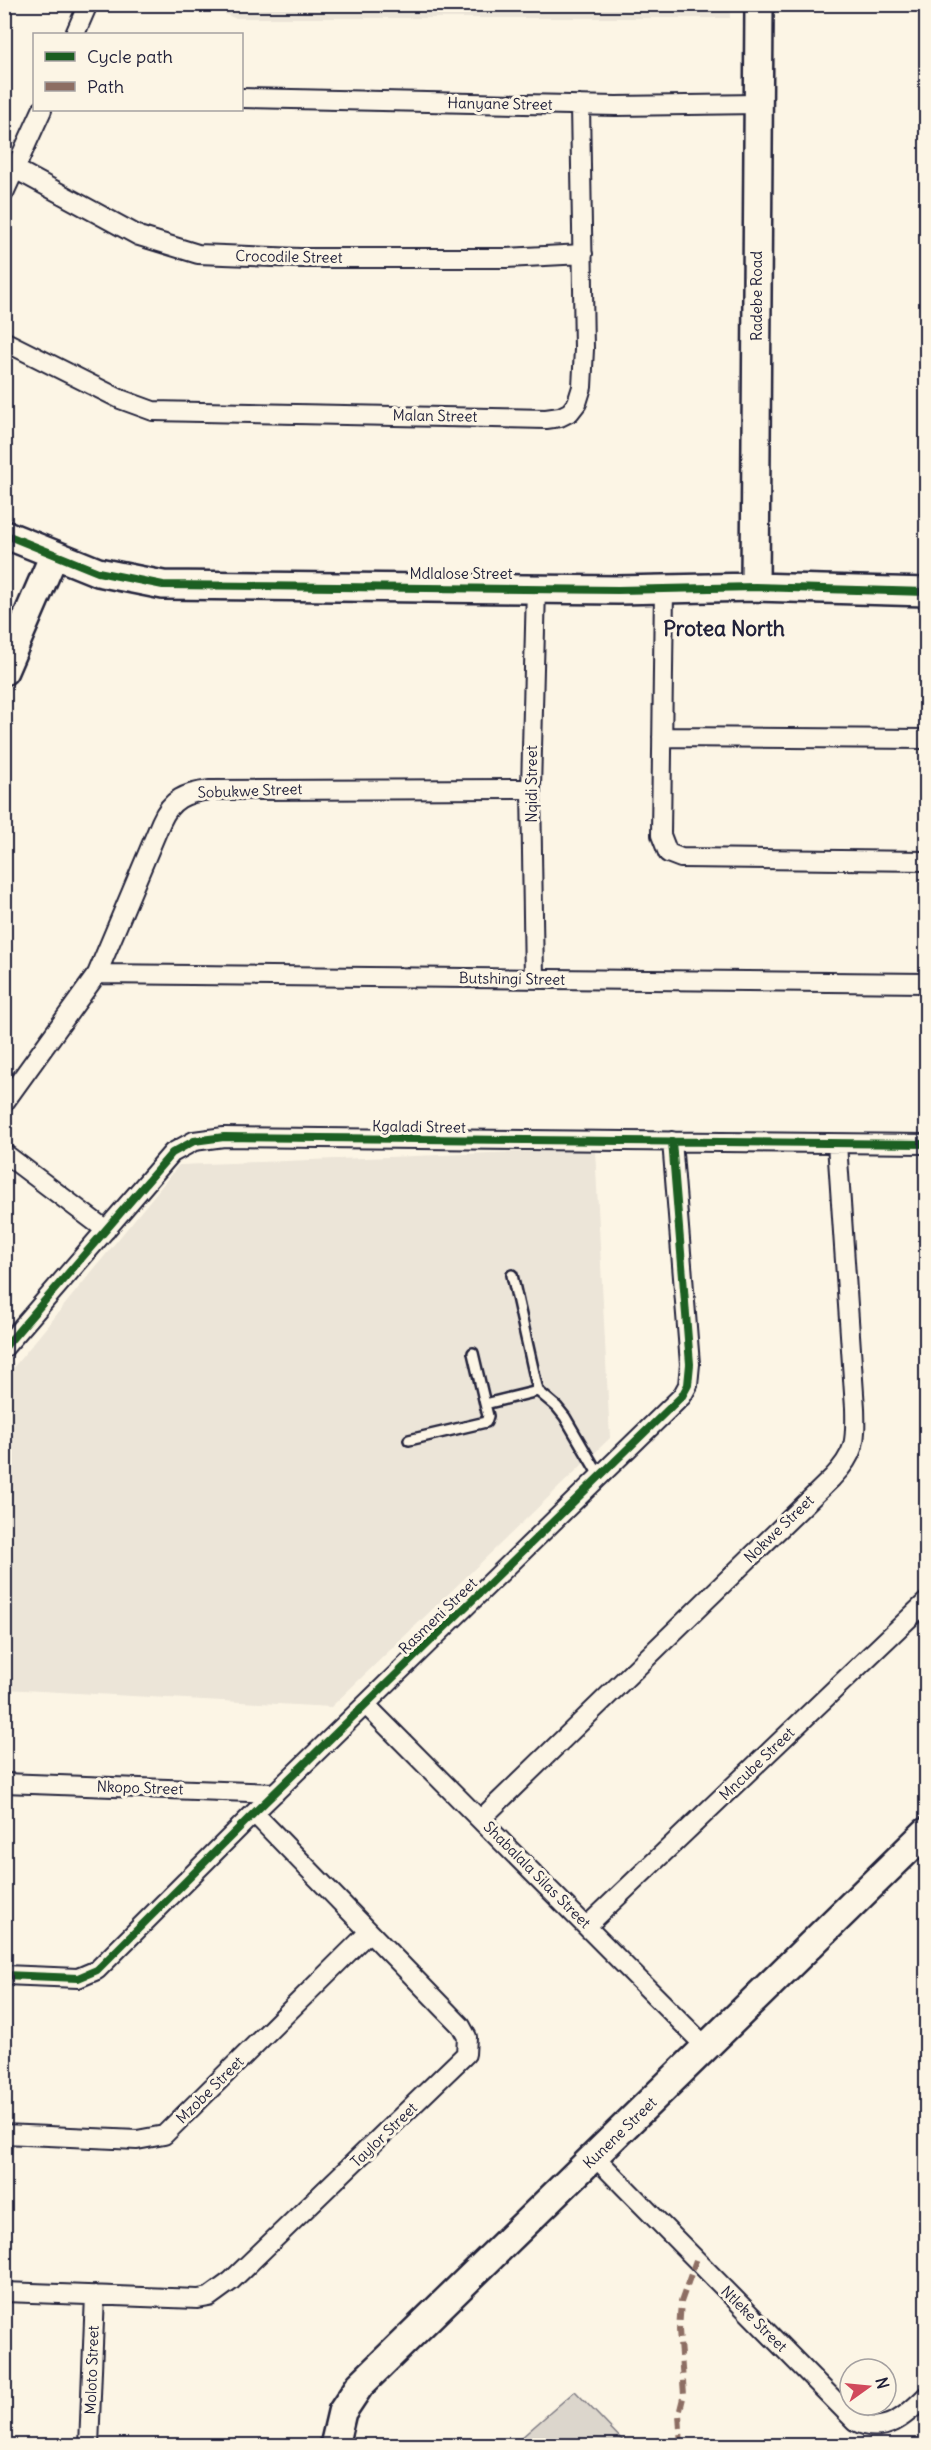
<svg xmlns="http://www.w3.org/2000/svg" width="931" height="2450" font-family="Delius,sans-serif">
<style>
.built{fill:#ece5d8}
.green{fill:#dcd6cc;stroke:#7f7c84;stroke-width:1.5}
.lines{fill:none;stroke-linecap:round;stroke-linejoin:round}
.lane-casing{stroke:#22223b;stroke-width:14}
.street-casing{stroke:#22223b;stroke-width:22}
.secondary-casing{stroke:#22223b;stroke-width:32}
.lane{stroke:#fcf5e5;stroke-width:9}
.street{stroke:#fcf5e5;stroke-width:18}
.secondary{stroke:#fcf5e5;stroke-width:27}
.quiet{stroke:#8d6e63;stroke-width:6;stroke-dasharray:12 6;stroke-linecap:butt}
.cycleway-casing{stroke:#fcf5e5;stroke-width:11}
.cycleway{stroke:#1b5e20;stroke-width:8}
.labels{text-anchor:middle;stroke-width:6;stroke-linejoin:round;paint-order:stroke}
.street-label{font-size:15px;fill:#22223b;stroke:#fcf5e5}
.district-label{font-size:21px;font-weight:bold;fill:#22223b;stroke:#fcf5e5}
</style>
<rect width="100%" height="100%" fill="#fcf5e5"/>
<filter id="ink" filterUnits="userSpaceOnUse"><feTurbulence type="fractalNoise" baseFrequency=".0167" numOctaves="2"/><feDisplacementMap in="SourceGraphic" scale="12" xChannelSelector="R" yChannelSelector="G"/><feConvolveMatrix kernelMatrix="1 2 1 2 8 2 1 2 1" color-interpolation-filters="sRGB"/></filter>
<g filter="url(#ink)">
<path class="built" d="M205,5l525,-1v14h-496z
M595,1149l15,289 -279,269 -326,-18 -1,-310 175,-214z"/>
<path class="green" d="M575,2391l52,54h-114z"/>
<g class="lines">
<defs>
<path id="lane" d="M512,1275l26,116 19,16 8,10 35,60
M473,1353l12,51 53,-13
M409,1440l77,-18 2,-6 -3,-12"/>
<path id="street" d="M75,34l13,-30
M242,98l374,8 142,-2
M15,169l124,67 59,18 102,4h206l77,-4
M4,193l38,-83
M4,341l116,58 33,12 393,8 14,-2 10,-5 7,-9 5,-16 2,-38 -4,-244
M664,588l-3,247 7,18 13,5 245,3
M662,737l264,2
M97,974l829,9
M534,979l-3,-190 5,-201
M4,1103l93,-129 64,-152c10,-23 24,-29 49,-32l321,-1
M4,1153l102,77
M4,1348l168,-195 22,-12 30,-4 702,7
M366,1705l340,342
M4,1783l271,10
M481,1819l351,-341c24,-25 24,-37 23,-70l-18,-264
M587,1926l339,-324
M4,1975l74,3 19,-8 157,-157 428,-417 6,-11 2,-21 -18,-223
M4,2134l133,6 27,-5 205,-203
M595,2157l260,264c29,16 52,-6 71,-25
M4,2292l194,7 11,-2 22,-16 235,-227 1,-17 -6,-11 -207,-213
M89,2446l6,-151"/>
<path id="secondary" d="M4,534l94,38 65,13 455,5 137,-3 171,5
M755,587l4,-583
M4,671l50,-116
M334,2446l8,-34 18,-27 566,-553"/>
</defs>
<use href="#lane" class="lane-casing"/>
<use href="#street" class="street-casing"/>
<use href="#secondary" class="secondary-casing"/>
<use href="#lane" class="lane"/>
<use href="#street" class="street"/>
<use href="#secondary" class="secondary"/>
<path class="quiet" d="M681,2446l-2,-32 5,-20 -5,-64 2,-28 15,-42"/>
<defs>
<path id="cycleway" d="M4,534l94,38 65,13 455,5 137,-3 171,5
M4,1348l168,-195 22,-12 30,-4 702,7
M4,1975l74,3 19,-8 157,-157 428,-417 6,-11 2,-21 -18,-223"/>
</defs>
<use href="#cycleway" class="cycleway-casing"/>
<use href="#cycleway" class="cycleway"/>
</g>
</g>
<g class="labels">
<g class="street-label">
<text transform="translate(500 104) rotate(1)" y="5">Hanyane Street</text>
<text transform="translate(289 257) rotate(1)" y="5">Crocodile Street</text>
<text transform="translate(757 296) rotate(-90)" y="5">Radebe Road</text>
<text transform="translate(435 416) rotate(1)" y="5">Malan Street</text>
<text x="461" y="579">Mdlalose Street</text>
<text transform="translate(532 784) rotate(-90)" y="5">Nqidi Street</text>
<text transform="translate(250 791) rotate(-2)" y="5">Sobukwe Street</text>
<text transform="translate(512 979) rotate(1)" y="5">Butshingi Street</text>
<text transform="translate(419 1127) rotate(1)" y="5">Kgaladi Street</text>
<text transform="translate(779 1529) rotate(-44)" y="5">Nokwe Street</text>
<text transform="translate(438 1616) rotate(-44)" y="5">Rasmeni Street</text>
<text transform="translate(757 1764) rotate(-44)" y="5">Mncube Street</text>
<text transform="translate(140 1788) rotate(2)" y="5">Nkopo Street</text>
<text transform="translate(537 1875) rotate(45)" y="5">Shabalala Silas Street</text>
<text transform="translate(210 2090) rotate(-45)" y="5">Mzobe Street</text>
<text transform="translate(620 2133) rotate(-44)" y="5">Kunene Street</text>
<text transform="translate(384 2135) rotate(-44)" y="5">Taylor Street</text>
<text transform="translate(754 2319) rotate(45)" y="5">Ntleke Street</text>
<text transform="translate(92 2370) rotate(-88)" y="5">Moloto Street</text>
</g>
<g class="district-label">
<text x="724" y="636">Protea North</text>
</g>
</g>
<rect width="931" height="2450" fill="none" stroke="#fcf5e5" stroke-width="24"/>
<rect x="12" y="12" width="907" height="2426" fill="none" stroke="#22223b" stroke-width="2" filter="url(#ink)"/>
<rect x="33" y="33" width="210" height="78" fill="#fcf5e5" stroke="#a5a1a1" stroke-width="1.5"/>
<rect x="45" y="52" width="30" height="9" fill="#1b5e20" stroke="#a5a1a1" stroke-width="1.5"/>
<text x="87" y="63" font-size="18" fill="#22223b">Cycle path</text>
<rect x="45" y="82" width="30" height="9" fill="#8d6e63" stroke="#a5a1a1" stroke-width="1.5"/>
<text x="87" y="93" font-size="18" fill="#22223b">Path</text>
<g transform="translate(868 2387) rotate(75)"><circle r="28" fill="#fcf5e5" stroke="#a5a1a1" stroke-width="1.5"/>
<path d="M0-4.5L10 22L0 15L-10 22Z" fill="#d1495b"/>
<text y="-9" font-size="16" font-weight="bold" text-anchor="middle" fill="#22223b">N</text>
</g>
</svg>
